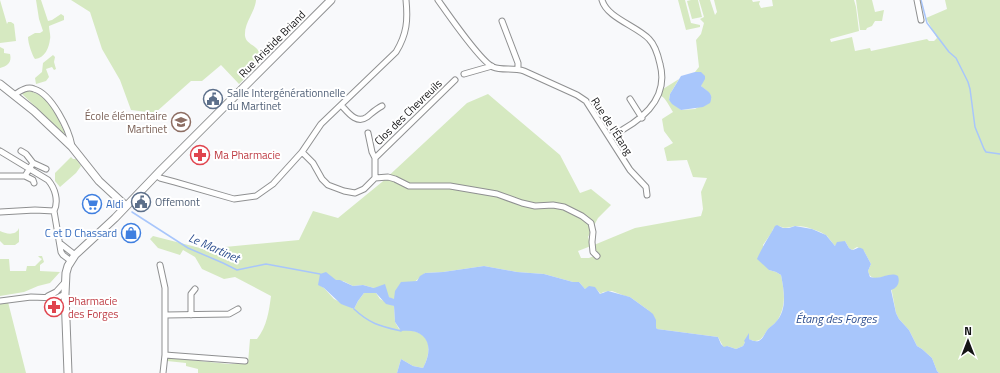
<svg xmlns="http://www.w3.org/2000/svg" width="1000" height="373" font-family="'Titillium Web',sans-serif">
<style>
.green{fill:#d6e9c1}
.water{fill:#a8c6fb}
.lines{fill:none;stroke-linecap:round;stroke-linejoin:round}
.stream{stroke:#a8c6fb;stroke-width:1.5}
.street-casing{stroke:#8f9091;stroke-width:7}
.secondary-casing{stroke:#8f9091;stroke-width:9}
.street{stroke:#fff;stroke-width:5}
.secondary{stroke:#fff;stroke-width:7}
.labels{text-anchor:middle;stroke-width:4;stroke-linejoin:round;paint-order:stroke}
.street-label{font-size:11px;fill:#141415;stroke:#fff}
.service-label{font-size:11px;fill:#4e5e75;stroke:#fff;text-anchor:start}
.education-label{font-size:11px;fill:#785e54;stroke:#fff;text-anchor:end}
.health-label{font-size:11px;fill:#be3a42;stroke:#fff;text-anchor:start}
.shop-label{font-size:11px;fill:#366cbe;stroke:#fff;text-anchor:start}
.water-label{font-size:12px;font-style:italic;fill:#2f5090;stroke:#fff}
</style>
<rect width="100%" height="100%" fill="#f8f9fb"/>
<path class="green" d="M0,0l7,24 1,-2h3l3,2 2,17 -16,2z
M36,0h5l7,21 4,-1 9,-6 3,2v4l-15,6c0,4 2,10 1,13 -1,9 -5,19 -15,20 -3,-4 -7,-16 -7,-22l7,-4h5l3,-2 -4,-12z
M71,0h185c-1,13 -12,22 -11,36 1,8 11,9 14,16 1,3 -1,7 -1,10l2,2 -21,20 -18,-19 -19,16h-11l-36,32 -24,-3 -11,-30 -18,-31 -12,-37z
M678,0h7l6,23 9,2v2l-14,3z
M691,0h7l4,17 -10,2 -5,-18z
M699,0h11l5,15 2,-3 -3,-12h38l1,2 7,-1 -1,3 2,4 12,-2 -1,-6h82l2,7 3,24 -29,8 1,3 21,-5 3,14 15,-3 1,3 56,-12 2,2h5l3,-3 -11,-20 21,-9 -2,-9h55v373h-61l-2,-2 -5,-13 -10,-9 -5,-3 -8,-16 -10,-11 -3,-6 -4,-21 -5,-16c-8,2 -17,5 -19,-5l3,-7 -7,-13 -7,-4 -5,3 -3,-2 -4,-7 -10,5c-3,-3 -5,-7 -8,-10 -6,-5 -22,-10 -30,-10 -7,0 -10,4 -18,0l-6,3 -1,3 -9,13 6,25 7,2 5,3c3,15 6,31 -4,46 -3,4 -8,6 -11,11 -4,7 -8,12 -17,7v-5l-6,12 -7,3 -9,-3 -3,2 -6,-11 -61,-8 -1,-2v-4l-8,-13 -18,-13 -5,-1 -13,-5 -9,1 -2,2 -7,-7 -9,2 -6,-7h-6l-29,-8 -27,-2 -33,-6 -41,6 -18,1 -31,27 -20,-12 -11,-3 -10,1 -10,-5 -25,3 6,4 10,11 20,10 4,-8 6,-8h12l4,6 14,7 1,16 4,7c6,1 14,1 20,4 14,6 10,24 4,35l-10,-2 -12,-7 -4,14h-199v-4l-12,-3v-3l-19,-2 1,-2 2,-1 59,6 19,-1 2,-24h7c10,-13 12,-28 14,-43l-36,-19 -11,2 -22,-10 -7,-12 -12,-7 -3,5 -22,-7 -8,-9 3,-3 51,13 95,-9 14,-29 25,7 44,-36 85,-79 21,-9 72,61 20,38 11,-4 20,16 -13,13 -10,19 3,9 -13,5 3,7h8l5,-2v-11l41,-17 66,-12 2,-7 -2,-17 6,-14 -14,-1 -6,-17 -20,1 -3,-13 9,-5 -9,-12 -2,-12 11,-7c-3,-4 -7,-14 -12,-16l2,-7 16,-10 -9,15 -1,6 12,10 14,-1 16,-9c1,-8 -5,-9 -10,-14l1,-4 -4,-10h-3l4,-5 -3,-27 5,-6 3,-11 -4,-4 4,-2z
M856,0h16l3,12 9,-2 -2,11h-7l-3,5 -5,2 -1,2h-6z
M0,47l4,2v4l6,1c2,8 -2,12 -10,14z
M53,55l2,2 -1,5 2,7 -2,1 -2,-3 -6,2 3,8 -3,4 -10,3 -1,-6 7,-6 1,-9z
M27,91c22,2 29,25 38,42l-1,1 -43,-41z
M71,157l2,2h3l5,7 -5,7 -16,14 -5,-6v-8z
M19,228v14l-4,3h-11l-4,-4v-10c6,3 16,5 19,-3z
M38,256h4l2,6 -4,3v6l20,1 -10,11 -12,3 -14,6 -24,4v-37h9l1,12h16l1,-5h8l7,-7 -2,-1z
M8,302l18,71h-26v-70z"/>
<path class="water" d="M695,72h6l4,4v3l-4,7c7,6 13,7 9,17l-7,4 -22,3 -9,-6 -3,-4 1,-6 11,-18z
M777,225l6,3h6l6,-2 17,3 14,6 9,11 2,-4 8,-1 4,7 3,2c5,-1 6,-4 11,-1l8,15 -3,7 2,6c12,3 20,-6 28,-1 2,6 0,12 -7,14l5,23 3,6 10,11 8,16 5,3 10,9 5,13 2,2h-542l4,-14 12,7 10,2c12,-22 4,-40 -22,-37l-6,-9 -1,-16 -8,-2 -10,-11h-12l-6,8 -4,8 -13,-5 -17,-16 -6,-3 2,-11 6,-2 10,8h4l13,6 10,-1 11,3 11,-4 4,13 5,2 1,-8 6,-9 16,-1 3,-5 5,-3 18,-1 41,-6 33,6 27,2 29,8h6l6,7 4,-3 6,1 5,7 8,-3 22,6 18,13 5,4 3,6v7l1,2 61,8 3,7 3,3 3,-1 9,3 7,-3 2,-4 -1,-1 5,-8v6c13,7 14,-4 19,-10 2,-2 5,-4 7,-6 13,-13 9,-32 6,-48l-5,-3 -7,-2 -12,-11c5,-12 12,-22 18,-33z"/>
<g class="lines">
<path class="stream" d="M921,0l6,23 22,29 7,6 12,24 2,7 5,38 9,22 2,3 14,2
M132,212l56,36 35,15 14,7 29,-6 54,10
M354,309c16,15 26,17 47,22"/>
<defs>
<path id="street" d="M438,0c10,14 42,61 55,67 9,4 21,0 31,4l53,24 9,6 44,69 16,17 1,8
M602,0c5,18 35,26 47,39 6,6 9,16 11,25 10,37 -22,59 -51,73
M917,0l4,20
M502,21l16,42v6
M464,74l28,-8
M14,95c6,-4 13,-9 20,-6 18,5 35,41 38,57
M630,99l12,19
M341,105c6,6 15,20 26,12 5,-4 9,-8 15,-11
M368,133l4,19 3,6
M0,151l48,29c7,8 11,21 6,31
M302,152l11,11 9,16 6,6 16,6 11,2 9,-4 11,-11 13,-1 7,2 14,7h41l47,8 25,9 13,3 18,-1 11,2 18,9 9,7 2,9 -1,10 1,10 4,4
M33,163l13,6
M156,175l4,3 15,4 59,17 22,-3 17,-12 29,-32 19,-28 75,-72c11,-18 12,-32 10,-52
M0,176h25l8,-13 -7,-9 -5,-3
M25,176l8,4 1,3
M375,178v-20l80,-78
M0,212l35,-2 19,1 7,41 2,3 8,6
M61,244l14,11
M160,265l5,23v67l-2,18
M48,296l8,-4 10,-11
M0,301l31,-4 26,1 8,-4
M166,315l63,-1 9,-5
M191,315v-21l4,-5
M165,355l80,6"/>
<path id="secondary" d="M0,84l34,27 38,36 27,34 27,25
M68,373l-3,-79 1,-21 2,-7 7,-11 40,-37 45,-47 171,-171"/>
</defs>
<use href="#street" class="street-casing"/>
<use href="#secondary" class="secondary-casing"/>
<use href="#street" class="street"/>
<use href="#secondary" class="secondary"/>
</g>
<defs>
<symbol id="civic-ring" viewBox="-11 -11 22 22"><circle r="9.5" fill="#fff" stroke="#5c6f8a" stroke-width="1.5"/><path d="M-.6-6.5H3V-4.5H.6V-3L4-1V1h2V6H-6V1h2V-1L-.6-3ZM-1.2 2.5V6h2.4V2.5Z" fill="#5c6f8a"/></symbol>
<symbol id="school-ring" viewBox="-11 -11 22 22"><circle r="9.5" fill="#fff" stroke="#8d6e63" stroke-width="1.5"/><path d="M0-5L7-2L0 1L-7-2ZM-4 1L0 2.5L4 1V4Q0 6-4 4Z" fill="#8d6e63"/></symbol>
<symbol id="pharmacy-ring" viewBox="-11 -11 22 22"><circle r="9.5" fill="#fff" stroke="#e0444e" stroke-width="1.5"/><path d="M-2-6h4v4h4v4h-4v4h-4v-4h-4v-4h4Z" fill="#e0444e"/></symbol>
<symbol id="supermarket-ring" viewBox="-11 -11 22 22"><circle r="9.5" fill="#fff" stroke="#3f7fe0" stroke-width="1.5"/><path d="M-6-5.5h2.5l.6 2H6L4.5 2H-2.5L-4.4-4H-6ZM-1.5 3.2a1.3 1.3 0 1 0 .1 0ZM3 3.2a1.3 1.3 0 1 0 .1 0Z" fill="#3f7fe0"/></symbol>
<symbol id="shop-ring" viewBox="-11 -11 22 22"><circle r="9.5" fill="#fff" stroke="#3f7fe0" stroke-width="1.5"/><path d="M-5-2.5h2.3a2.7 3.5 0 0 1 5.4 0H5L5.5 6h-11ZM-1.5-2.5h3a1.5 2.3 0 0 0-3 0Z" fill="#3f7fe0"/></symbol>
</defs>
<g fill-rule="evenodd">
<use href="#civic-ring" x="202" y="88" width="22" height="22"/>
<use href="#school-ring" x="170" y="111" width="22" height="22"/>
<use href="#pharmacy-ring" x="189" y="144" width="22" height="22"/>
<use href="#civic-ring" x="130" y="191" width="22" height="22"/>
<use href="#supermarket-ring" x="81" y="193" width="22" height="22"/>
<use href="#shop-ring" x="120" y="222" width="22" height="22"/>
<use href="#pharmacy-ring" x="43" y="296" width="22" height="22"/>
</g>
<g class="labels">
<g class="street-label">
<text transform="translate(272 44) rotate(-45)" y="4">Rue Aristide Briand</text>
<text transform="translate(408 112) rotate(-44)" y="4">Clos des Chevreuils</text>
<text transform="translate(612 126) rotate(57)" y="4">Rue de l'Étang</text>
</g>
<g class="service-label">
<text x="227" y="97">Salle Intergénérationnelle<tspan x="227" dy="13">du Martinet</tspan></text>
<text x="155" y="206">Offemont</text>
</g>
<g class="education-label">
<text x="167" y="120">École élémentaire<tspan x="167" dy="13">Martinet</tspan></text>
</g>
<g class="health-label">
<text x="214" y="159">Ma Pharmacie</text>
<text x="68" y="305">Pharmacie<tspan x="68" dy="13">des Forges</tspan></text>
</g>
<g class="shop-label">
<text x="106" y="208">Aldi</text>
<text x="117" y="237" text-anchor="end">C et D Chassard</text>
</g>
<g class="water-label">
<text transform="translate(214 248) rotate(24)" y="4">Le Martinet</text>
<text x="836" y="323">Étang des Forges</text>
</g>
</g>
<g transform="translate(968 341)" stroke="#ffffff" stroke-width="3" paint-order="stroke">
<path d="M0-3L7 15L0 10L-7 15Z" fill="#141415"/>
<text y="-6" font-size="11" font-weight="bold" text-anchor="middle" fill="#141415">N</text>
</g>
</svg>
